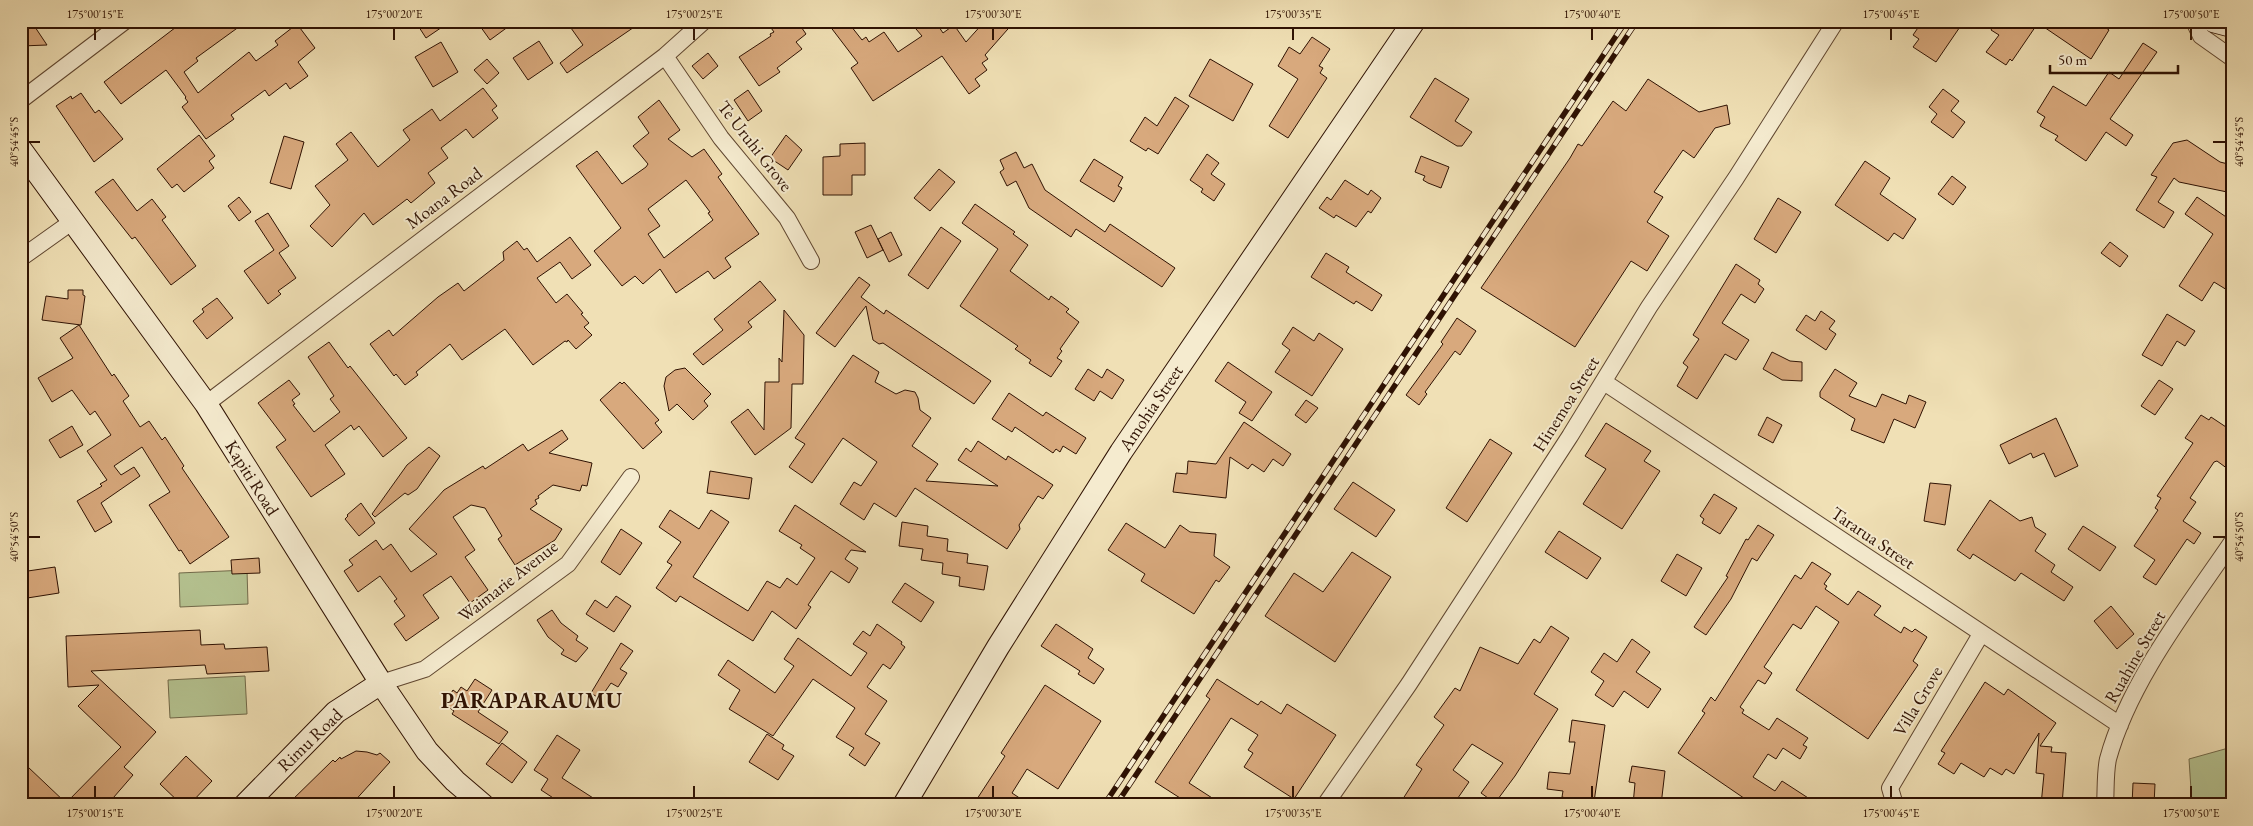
<svg xmlns="http://www.w3.org/2000/svg" width="2253" height="826" font-family="'EB Garamond',serif">
<style>
.green{fill:#b5c391;stroke:#726a4a}
.building{fill:#d8a97d;stroke:#2f1203;fill-rule:evenodd}
.lines{fill:none;stroke-linecap:round;stroke-linejoin:round}
.minor-casing{stroke:#5f4630;stroke-width:18}
.secondary-casing{stroke:#2f1203;stroke-width:24}
.minor{stroke:#f5ebcf;stroke-width:16}
.secondary{stroke:#f5ebcf;stroke-width:22}
.rail-casing{stroke:#2f1203;stroke-width:5.5}
.rail{stroke:#f5ebcf;stroke-width:4;stroke-dasharray:11;stroke-linecap:butt}
.ticks{fill:none;stroke:#2f1203;stroke-width:2}
.labels{text-anchor:middle;stroke-width:4;stroke-linejoin:round;paint-order:stroke}
.street-label{font-size:18px;fill:#2f1203;stroke:#f5ebcf}
.district-label{font-size:22px;font-weight:bold;letter-spacing:1px;fill:#2f1203;stroke:#f5ebcf}
.neatline{fill:none;stroke:#2f1203;stroke-width:2}
.ticks-label{font-size:12px;text-anchor:middle;fill:#2f1203}
</style>
<rect width="100%" height="100%" fill="#f0e0b5"/>
<filter id="stains"><feTurbulence type="fractalNoise" baseFrequency=".004" numOctaves="4"/><feColorMatrix values="0 0 0 0 .2 0 0 0 0 .09 0 0 0 0 .02 0 0 0 .5 -.17"/></filter>
<radialGradient id="worn" r=".72"><stop offset=".6" stop-color="#630" stop-opacity="0"/><stop offset="1" stop-color="#630" stop-opacity=".3"/></radialGradient>
<path class="green" d="M247,570l1,34 -68,3 -1,-34z
M245,676l2,38 -77,4 -2,-38z
M2232,747v58h-40l-3,-46z"/>
<path class="building" d="M184,21h63l-51,37 2,3 -14,11 14,21 51,-41 7,9 22,-16 -3,-4 22,-17 18,24 -17,14 10,14 -18,13 -4,-6 -17,13 -4,-6 -34,25 3,4 -28,20 -24,-32 6,-5 -3,-4 1,-1 -20,-27 -45,34 -17,-22z
M415,21h36l-25,17z
M487,21h29l-26,19 -10,-14z
M566,21h77l-76,52 -7,-10 23,-18z
M766,21h31l9,13 -10,8 6,7 -25,19 3,4 -21,14 -20,-29 32,-21 -1,-2 4,-2z
M826,21h21l15,19 4,-3 3,5 15,-10 14,20 24,-16 -6,-7 11,-8h8l8,12 11,-8 12,17 19,-21h30l-30,34 3,4 -6,4 5,7 -12,9 5,7 -11,8 -27,-38 -69,45 -22,-33 7,-5z
M1934,21h30l-28,41 -23,-15 6,-8 -6,-4 9,-13 8,6z
M1996,21h113l-4,6 4,3 -18,29 -53,-36 -26,38 -2,-2 -4,6 -20,-13 13,-17 -8,-5z
M33,24l14,21 -26,1v-21z
M1312,37l18,12 -11,17 4,2 -3,5 7,5 -39,60 -19,-12 29,-47 -20,-13 11,-19 11,7z
M539,41l14,22 -25,17 -15,-22z
M441,42l17,30 -25,15 -18,-30z
M2143,43l14,9 -47,67 23,16 -7,11 -20,-14 -20,29 -31,-21 3,-4 -18,-10 5,-9 -8,-5 16,-26 33,20 23,-34 10,7z
M708,53l10,13 -15,13 -11,-13z
M487,59l12,14 -12,11 -13,-14z
M1210,59l43,25 -20,37 -44,-25z
M1435,78l34,21 -14,22 17,11 -10,14h-5l-47,-29z
M1648,79l51,33 28,-7 3,19 -15,4 -21,30 -11,-8 -29,42 9,5 -16,25 22,14 -22,35 -16,-10 -56,86 -94,-59 89,-130 8,-14 4,2 31,-45 13,10z
M483,88l14,18 -5,4 6,8 -25,20 -7,-9 -25,19 7,10 -20,15 7,10 -24,20 -4,-4 -34,26 -9,-12 -32,34 -22,-21 20,-21 -15,-19 33,-26 -12,-16 15,-12 27,35 32,-27 -7,-10 29,-21 8,12z
M1943,89l16,12 -8,10 14,11 -12,16 -22,-16 6,-8 -8,-7z
M748,90l14,21 -14,10 -14,-21z
M81,93l14,20 4,-3 24,29 -29,23 -38,-56 15,-10 1,3z
M1175,97l14,9 -31,48 -10,-6 -2,3 -16,-10 15,-24 12,9z
M659,100l21,30 -12,9 24,18 12,-8 18,25 -4,3 41,57 -34,24 6,9 -17,12 -6,-8 -32,22 -16,-24 -17,15 -8,-8 -13,10 -28,-35 27,-23 -45,-62 21,-15 25,33 24,-17 2,-3 -15,-18 16,-13 -11,-16zM686,180l24,32 -2,1 5,7 -49,38 -16,-24 12,-8 -12,-17z
M199,135l16,21 -6,5 5,7 -30,24 -7,-8 -5,4 -15,-19z
M786,135l16,15 -14,20 -18,-12z
M284,136l20,6 -13,47 -21,-6z
M2187,140l33,22 12,3v28l-53,-11 -5,-4 -16,24 16,10 -10,16 -28,-18 21,-33 -6,-2 22,-32z
M865,143v32h-13v20h-29v-38l17,-1v-12z
M1016,152l8,16 8,-4 13,26 60,42 5,-8 65,44 -13,19 -86,-58 -5,8 -42,-29 -13,-27 -9,5 -7,-14 4,-3 -4,-9z
M1207,154l12,9 -8,11 14,10 -11,17 -13,-9 2,-3 -13,-9z
M1421,156l28,11 -8,21 -13,-5 -5,-3 2,-4 -10,-4z
M1094,159l29,18 -5,9 4,2 -8,14 -34,-21z
M1865,161l25,17 -10,16 36,25 -13,20 -9,-6 -6,8 -53,-36z
M939,169l16,13 -25,29 -16,-13z
M1952,176l14,11 -13,18 -15,-11z
M113,179l24,32 15,-12 14,18 -4,3 34,46 -25,19 -36,-48 -3,2 -37,-47z
M1345,180l23,15 3,-5 10,8 -10,15 -3,-2 -12,16 -20,-12 -2,3 -15,-10 8,-11 4,3z
M239,197l12,15 -12,9 -11,-15z
M2197,197l35,24v72l-18,-11 -12,19 -23,-15 34,-52 -28,-20z
M1778,198l23,14 -25,41 -22,-14z
M975,204l40,28 -2,2 15,11 -18,26 39,29 2,-4 18,13 -3,3 13,10 -19,27 2,2 -5,7 5,3 -11,16 -22,-14 2,-3 -16,-11 3,-3 -58,-40 38,-57 -36,-26z
M268,213l21,33 -10,7 17,25 -18,13 3,3 -13,10 -24,-33 30,-21 -19,-29z
M871,225l12,25 -16,8 -12,-26z
M941,227l20,14 -33,48 -20,-14z
M891,232l11,23 -13,7 -11,-23z
M570,237l21,28 -19,14 -12,-17 -23,16 19,25 11,-9 16,19 -2,1 8,9 -5,4 8,8 -16,14 -8,-9 -1,2 -2,-1 -32,24 -28,-36 -43,31 -12,-16 -34,28 2,3 -13,10 -9,-11 -2,2 -24,-32 19,-14 4,6 45,-39 20,-14 6,8 40,-31 -1,-8 14,-11 7,9 3,-2 10,14z
M2110,242l18,14 -8,11 -19,-14z
M1326,253l23,14 -3,5 36,23 -10,16 -16,-10 -2,3 -43,-27z
M1736,264l24,16 -2,4 6,5 -9,14 -14,-9 -19,29 27,17 -13,20 -11,-6 -28,45 -20,-13 11,-19 -5,-4 16,-24 -6,-4z
M859,277l11,8 -9,12 23,17 2,-4 105,71 -17,23 -91,-61 -4,1 -6,-4 -7,-34 -31,41 -19,-14z
M760,281l16,19 -28,22 4,5 -49,38 -10,-11 30,-24 -9,-11z
M68,290h15v5l2,1 -4,29 -39,-5 4,-24 22,3z
M217,298l16,20 -26,21 -14,-18 11,-9 -2,-3z
M784,310l20,25 -1,49h-11l-1,44 -36,27 -24,-33 17,-13 16,21 1,-48h14v-24l3,4z
M1821,311l14,10 -6,8 7,5 -10,16 -30,-20 10,-15 9,6z
M2167,314l28,17 -10,15 -8,-5 -15,25 -20,-11z
M1457,318l19,13 -16,24 -5,-4 -30,41 2,2 -8,11 -13,-10 37,-51 -2,-2z
M79,325l33,51 2,-2 15,22 -6,5 17,26 9,-6 13,19 3,-3 19,29 -2,2 47,69 -39,27 -9,-14 -2,1 -30,-46 21,-13 -28,-45 -28,19 7,9 13,-8 6,9 -39,27 11,19 -17,10 -18,-31 25,-15 -2,-2 7,-4 -20,-29 24,-16 -16,-24 -5,4 -18,-25 -20,12 -14,-24 35,-20 -13,-20z
M1293,327l21,14 5,-8 24,16 -31,47 -37,-24 15,-22 -8,-6z
M329,342l19,26 2,-2 57,72 -24,19 -24,-31 -5,4 -3,-5 -26,20 20,29 -34,23 -35,-50 10,-7 -28,-37 31,-23 11,14 -8,6 3,4 -2,1 21,27 26,-20 -10,-13 4,-3 -26,-39z
M1772,352l18,9 12,1v19l-20,-1 -19,-11z
M853,355l26,17 -4,10 21,12 9,-4 10,2 3,6 2,12 11,8 -19,28 26,18 -12,17 72,5 -40,-26 8,-12 5,4 7,-11 28,19 2,-4 45,29 -10,14 -5,-3 -19,29 1,4 -13,20 -92,-61 -19,29 -22,-14 -10,17 -24,-16 14,-22 7,4 16,-24 -34,-24 -31,45 -23,-16 16,-23 -10,-6z
M1228,362l44,30 -20,29 -13,-8 7,-11 -31,-21z
M685,368l26,26 -7,7 4,5 -15,14 -16,-16 -8,7 -5,-25 2,-9 9,-7z
M1088,369l14,9 5,-9 17,11 -12,19 -12,-8 -6,10 -19,-12z
M1835,369l22,14 -8,13 27,11 6,-13 24,10 3,-9 17,7 -11,26 -21,-9 -10,24 -33,-13 4,-11 -35,-22v-5z
M2159,380l14,9 -18,26 -14,-9z
M620,382l2,2 2,-2 35,38 -4,3 7,9 -19,17 -43,-49z
M1009,393l34,23 3,-4 40,26 -10,16 -13,-8 -3,6 -4,-3 -3,4 -38,-26 -3,5 -20,-13z
M1306,400l12,8 -12,15 -11,-8z
M2201,415l8,5 2,-3 21,14v41l-15,-11 -3,1 -24,36 6,4 -13,19 18,12 -7,11 -7,-5 -31,46 -13,-8 12,-17 -21,-14 24,-36 -3,-2 6,-10 -4,-2 36,-53 -8,-5z
M1767,417l15,8 -9,18 -15,-8z
M2056,418l22,48 -23,11 -11,-24 -11,5 -2,-5 -22,11 -9,-19z
M1244,422l47,32 -8,12 -10,-7 -9,13 -12,-8 -4,5 -18,-12 -4,41 -53,-6 3,-19 11,1 1,-13 28,3z
M1606,423l45,28 -7,10 16,10 -38,58 -39,-25 23,-35 -21,-13z
M72,426l11,19 -23,13 -11,-18z
M562,430l6,9 -19,14 43,10 -5,23 -5,-1 -2,6 -27,-6 -15,11 1,2 -4,2 2,4 -7,5 32,20 -7,11 -40,25 -17,-26 4,-3 -17,-28 -14,-3 -18,12 22,33 -10,7 23,33 -18,13 -19,-27 -28,19 16,23 -33,23 -12,-17 11,-8 -11,-15 3,-2 -17,-23 -22,16 -14,-21 9,-6 -4,-5 27,-20 7,10 8,-6 20,28 26,-18 -28,-25 35,-39 39,-24 2,3 38,-25 5,7z
M1490,439l22,14 -45,69 -21,-14z
M429,447l11,9 -23,33 -9,6 -3,-2 -30,24 -3,-3 35,-49z
M710,471l42,7 -3,21 -42,-6z
M1353,482l42,28 -19,27 -42,-28z
M1930,483l21,2 -6,40 -21,-4z
M1714,494l23,14 -17,26 -18,-11 2,-4 -4,-3z
M1990,500l30,21 12,-4 3,10 11,7 -11,17 20,14 -4,7 22,15 -9,14 -43,-28 -6,8 -42,-27 -3,5 -13,-9z
M361,503l14,20 -16,13 -14,-17 3,-3 -1,-1z
M795,505l71,47 -15,-2 -6,9 13,9 -9,15 -18,-12 -23,34 3,2 -15,22 -24,-18 -19,30 -73,-45 -4,6 -20,-14 16,-23 -5,-3 14,-20 -22,-15 11,-17 29,19 12,-19 18,12 -36,55 55,34 19,-30 13,7 7,-10 10,7 18,-27 -15,-10 2,-3 -23,-14z
M902,522l26,4 -1,10 21,3 -1,12 21,3 -1,9 21,3 -4,24 -25,-4 1,-9 -18,-3 1,-11 -22,-3 2,-11 -24,-3z
M1126,523l39,25 15,-23 10,7 26,2 -2,22 16,11 -11,15 -3,-2 -22,34 -53,-33 4,-7 -37,-24z
M1758,525l16,10 -17,26 -5,-3 -21,41 -25,36 -12,-8 34,-50 -2,-1 20,-37 2,1z
M2083,526l33,21 -16,24 -32,-22z
M621,529l21,14 -22,32 -19,-13z
M1559,531l42,27 -14,21 -42,-27z
M1352,552l39,25 -56,85 -70,-46 29,-43 29,19z
M1677,554l25,14 -16,28 -25,-15z
M259,558l1,15 -28,1 -1,-14z
M1812,562l19,12 -7,10 3,2 -2,3 23,16 10,-14 23,15 -7,9 27,18 3,-6 8,5 3,-3 12,8 -14,24 5,4 -50,74 -72,-49 43,-68 -23,-16 -15,23 -8,-5 -29,43 8,6 -7,11 -7,-4 -18,27 4,3 -2,3 27,17 8,-12 31,20 -5,7 4,2 -7,12 -17,-11 -7,11 -8,-5 -15,23 22,14 7,-10 37,24h-52l-8,-7 -5,7 -76,-52 27,-40 -3,-2 9,-14 4,4 80,-126 6,4z
M55,567l4,26 -38,6v-27z
M905,583l29,19 -13,20 -29,-20z
M616,596l15,10 -17,26 -28,-18 9,-14 12,8z
M2111,606l23,28 -17,15 -23,-28z
M552,610l9,13 17,13 -2,4 12,8 -12,14 -15,-8 3,-4 -16,-13 -11,-17z
M877,624l25,18 -1,2 4,3 -15,22 -7,-5 -16,23 20,14 -22,33 15,9 -15,23 -16,-11 5,-7 -18,-11 19,-29 -42,-29 -40,57 -44,-27 11,-19 -22,-15 10,-15 47,33 19,-27 -10,-7 14,-21 53,38 16,-23 -14,-9 10,-13 7,5z
M1056,624l37,25 -5,9 16,11 -10,15 -16,-10 2,-3 -39,-25z
M1551,626l18,12 -35,56 24,15 -43,67 -20,27 -14,-10 22,-30 -31,-19 -19,26 16,12 -16,23h-54l23,-36 -6,-4 28,-40 -10,-8 21,-29 5,3 20,-44 38,17 16,-25 6,4z
M200,630l1,15 23,-1 1,5 42,-2 2,24 -62,3 -2,-9 -114,6 65,61 -32,35 9,8 -26,30h-77l-9,-8v-22l7,-8 38,36 55,-56 -43,-41 21,-21 -31,2 -2,-51z
M1632,639l18,13 -14,20 25,17 -13,19 -24,-17 -11,16 -18,-12 9,-14 -13,-9 13,-19 13,9z
M621,643l12,8 -13,18 7,4 -9,14 -7,-4 -11,16 -9,-6z
M475,679l17,11 -14,22 30,20 -9,12 -47,-30 2,-3 -10,-7 9,-14 4,3 4,-6 6,4z
M1217,679l41,26 3,-4 20,13 6,-10 49,31 -42,64 -50,-32 9,-14 -5,-3 10,-15 -27,-17 -42,65 34,22h-32l-36,-23 55,-83 -4,-3z
M1985,682l19,13 4,-6 48,34 -16,23 12,1 -1,5 15,1 -4,52h-21l3,-31 -8,-1 3,-40 -25,41 -8,-5 -4,6 -12,-7 -6,9 -23,-14 -7,11 -16,-10 7,-11 -4,-2z
M1045,685l56,36 -43,68 -31,-20 -15,24 18,12h-43l-10,-6 28,-43 -4,-3z
M1572,720l33,5 -11,77 -4,-1 -1,4h-20l1,-6 -8,-2 1,-6 -16,-2 2,-17 21,2 5,-32h-6z
M767,734l17,11 -2,4 12,7 -16,24 -29,-18z
M557,735l23,15 -18,28 42,27h-40l-23,-15 7,-11 -14,-9z
M502,743l25,19 -15,21 -26,-19z
M356,751l11,1 10,3 3,-2 10,9 -39,43h-64l46,-45 2,2 5,-5 1,2z
M186,756l26,25 -23,24h-7l-22,-21z
M1632,766l33,5 -4,34h-28l2,-22 -6,-1z
M2133,783l22,1 -1,21h-22z"/>
<g class="lines">
<defs>
<path id="minor" d="M2194,21l7,15 31,22
M665,56l56,82 66,80 24,43
M21,100l104,-79
M21,258l52,-37
M1604,382l516,343
M206,404l459,-348 39,-35
M381,683l44,-14 143,-105 63,-87
M1325,805l84,-121 161,-248 79,-129 87,-129 100,-157
M1895,805l-5,-17 91,-154
M2105,805c1,-15 0,-32 3,-46 21,-77 79,-151 124,-217"/>
<path id="secondary" d="M2213,21l19,5
M21,150l185,254 175,279 46,68 28,30 28,24
M245,805l91,-93 45,-29
M904,805l94,-158 123,-195 293,-431"/>
</defs>
<use href="#minor" class="minor-casing"/>
<use href="#secondary" class="secondary-casing"/>
<use href="#minor" class="minor"/>
<use href="#secondary" class="secondary"/>
<defs>
<path id="rail" d="M1104,805l522,-784
M1116,805l521,-784"/>
</defs>
<use href="#rail" class="rail-casing"/>
<use href="#rail" class="rail"/>
</g>
<path class="ticks" d="M95,28v12M394,28v12M694,28v12M993,28v12M1293,28v12M1592,28v12M1891,28v12M2191,28v12M28,142h12M2213,142h13M28,537h12M2213,537h13M95,786v12M394,786v12M694,786v12M993,786v12M1293,786v12M1592,786v12M1891,786v12M2191,786v12"/>
<g class="labels">
<g class="street-label">
<text transform="translate(755 146) rotate(52)" y="6">Te Uruhi Grove</text>
<text transform="translate(444 198) rotate(-37)" y="6">Moana Road</text>
<text transform="translate(1566 404) rotate(-58)" y="6">Hinemoa Street</text>
<text transform="translate(1151 408) rotate(-56)" y="6">Amohia Street</text>
<text transform="translate(252 478) rotate(58)" y="6">Kapiti Road</text>
<text transform="translate(1873 538) rotate(34)" y="6">Tararua Street</text>
<text transform="translate(508 581) rotate(-38)" y="6">Waimarie Avenue</text>
<text transform="translate(2135 657) rotate(-60)" y="6">Ruahine Street</text>
<text transform="translate(1918 701) rotate(-59)" y="6">Villa Grove</text>
<text transform="translate(310 740) rotate(-44)" y="6">Rimu Road</text>
</g>
<g class="district-label">
<text x="532" y="708">PARAPARAUMU</text>
</g>
</g>
<rect width="2253" height="826" fill="none" stroke="#f0e0b5" stroke-width="55"/>
<path d="M2050 65v8h128v-8" fill="none" stroke="#2f1203" stroke-width="2.5"/>
<text x="2058" y="65" font-size="15" fill="#2f1203" stroke="#f5ebcf" stroke-width="4" paint-order="stroke">50 m</text>
<rect x="28" y="28" width="2198" height="770" class="neatline"/>
<g class="ticks-label">
<text x="95" y="18">175°00'15"E</text>
<text x="394" y="18">175°00'20"E</text>
<text x="694" y="18">175°00'25"E</text>
<text x="993" y="18">175°00'30"E</text>
<text x="1293" y="18">175°00'35"E</text>
<text x="1592" y="18">175°00'40"E</text>
<text x="1891" y="18">175°00'45"E</text>
<text x="2191" y="18">175°00'50"E</text>
<text transform="translate(14 142) rotate(-90)" y="4">40°54'45"S</text>
<text transform="translate(2239 142) rotate(-90)" y="4">40°54'45"S</text>
<text transform="translate(14 537) rotate(-90)" y="4">40°54'50"S</text>
<text transform="translate(2239 537) rotate(-90)" y="4">40°54'50"S</text>
<text x="95" y="817">175°00'15"E</text>
<text x="394" y="817">175°00'20"E</text>
<text x="694" y="817">175°00'25"E</text>
<text x="993" y="817">175°00'30"E</text>
<text x="1293" y="817">175°00'35"E</text>
<text x="1592" y="817">175°00'40"E</text>
<text x="1891" y="817">175°00'45"E</text>
<text x="2191" y="817">175°00'50"E</text>
</g>
<rect width="100%" height="100%" filter="url(#stains)"/>
<rect width="100%" height="100%" fill="url(#worn)"/>
</svg>
